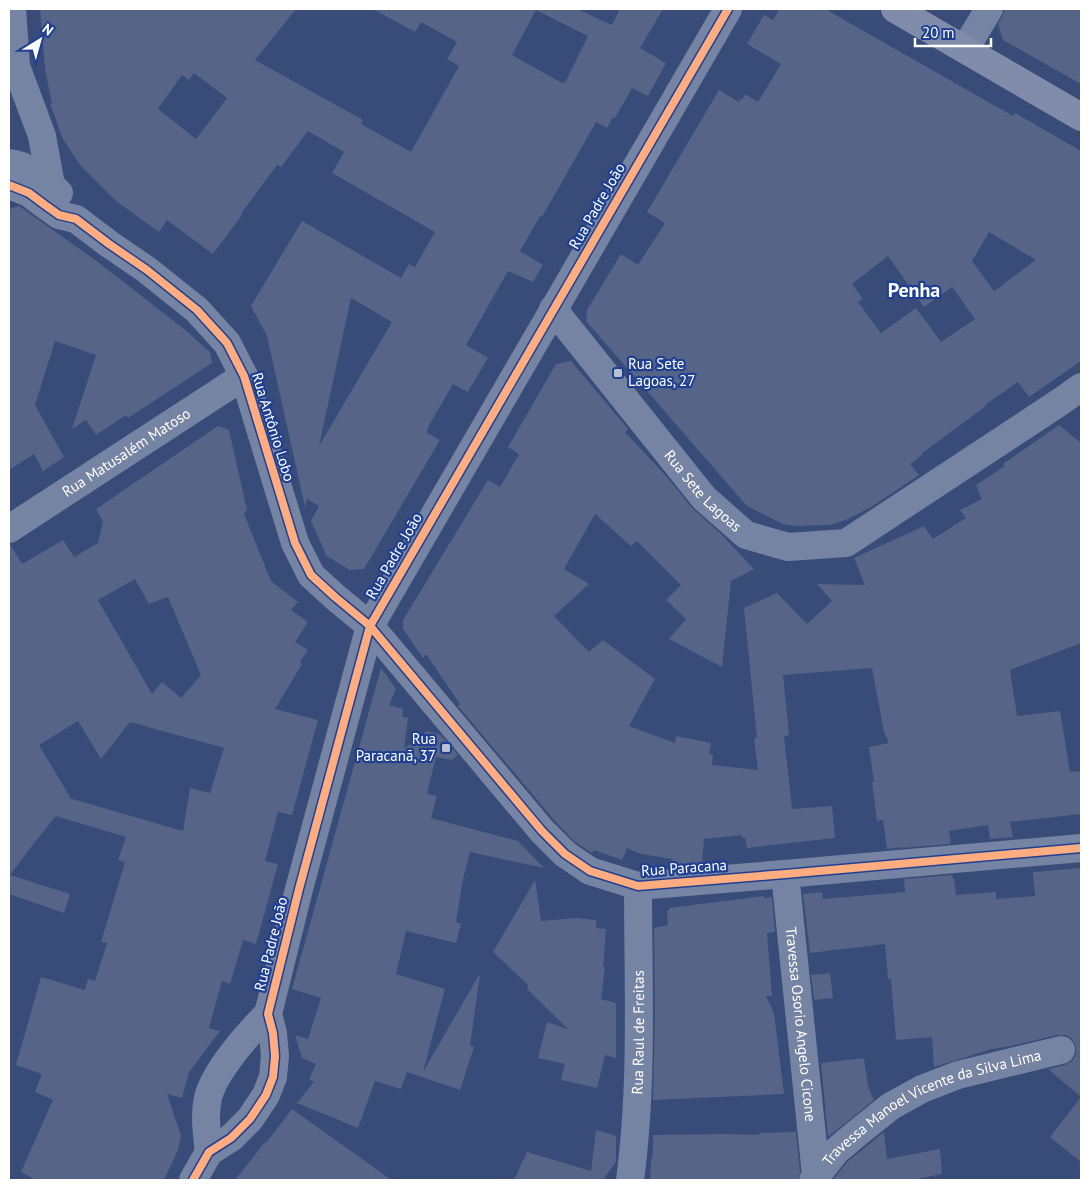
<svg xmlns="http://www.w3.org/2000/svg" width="1090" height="1189" font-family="'PT Sans',sans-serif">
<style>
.building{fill:#566487;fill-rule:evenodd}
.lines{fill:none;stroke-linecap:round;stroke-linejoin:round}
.minor{stroke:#7684a3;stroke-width:28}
.major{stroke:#808caa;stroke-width:28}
.cycleway-casing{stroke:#1f4092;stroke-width:11}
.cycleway{stroke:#ffac80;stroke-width:8}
.poi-dot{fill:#bac0d0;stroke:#1f4092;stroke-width:2}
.labels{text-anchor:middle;stroke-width:4.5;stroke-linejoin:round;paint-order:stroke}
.street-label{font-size:15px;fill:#fff;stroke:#1f4092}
.poi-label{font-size:15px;fill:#fff;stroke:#1f4092;text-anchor:start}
.district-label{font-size:20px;font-weight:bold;fill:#fff;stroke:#1f4092}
</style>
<rect width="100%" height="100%" fill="#394b78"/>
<path class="building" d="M40,9h256l-41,51 108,60 -2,4 50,28 48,-86 -12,-7 10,-17 -36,-20 -6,10 -42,-23h204l35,16 8,-16h43l-23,39 26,15 -18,33 -16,-8 -17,30 -2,-1 -6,11 -11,-6 -54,95 -2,-1 -20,35 23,14 -10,17 -25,-11 -42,74 22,13 -20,34 -15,-8 -25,43h1l-3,5 14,8 -76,129 -14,1 -25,-15v-3l-14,-31 8,-15 -12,-7 -2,8 -38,-171 -16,-30 51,-85 99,57 8,-14 6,3 20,-35 -103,-59 12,-21 -36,-21 -27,36 -4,-2 -34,46 -2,3 1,1 -29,39 -46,-34 -8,12 -43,-31 -36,-36 -17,-26 -13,-35h2l-7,-35zM536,10l52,26 -23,47 -2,-1 -1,1 -50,-28zM194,73l33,25 -31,41 -38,-30 24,-34 7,5zM351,298l41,24 -73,124z
M780,9h45l188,107 2,-3 66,38v210l-52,36 -11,-15 -33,23 1,1 -65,48 1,1 -12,9 9,11 -48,32 -23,12 -18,6 -35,1 -12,-2 -36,-18 -161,-185 1,-11 34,-56 17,11 27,-42 -18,-11 72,-122 20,12 1,-3 2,1 3,-6 13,8 23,-38 -34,-20 17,-29 9,5zM989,232l47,28 -42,31 -22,-30zM888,256l36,51 28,-20 23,32 -34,23 -25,-34 -35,25 -23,-31 5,-3 -11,-15z
M1005,9h76v75l-78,-44 -5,-16 4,-7z
M19,206l79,56 86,67 26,23 2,11 -84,55 -2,-3 -30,20 -10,-15 -14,9 24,-74 -41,-14 -20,64 29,52 -21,14 -9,-17 -25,16v-261z
M571,361l57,68 -3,3 42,45 25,31 29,26 33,35 -23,12 -9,86 -53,-28 17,-20 -20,-19 15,-15 -44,-44 -6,5 -36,-32 -31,55 25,15 -35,32 35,36 14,-12 52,39 -26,47 46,17 1,-7 35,7 -2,11 4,1 -1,10 46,5 -4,-32h3l-13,-130 33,-15 30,31 25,-23 -15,-17 48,1 -11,-27 70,-32 9,13 33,-21 -6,-8 22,-11 -6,-14 29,-19 -2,-2 56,-39 22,18v200l-71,27 7,46 43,-5 10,61 11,-1v43l-71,8 3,15 -23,2 -2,-14 -39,6 2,11h-1v2l-49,4v-1l-14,2 -4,-29 -6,1 -5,-39h2l-5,-35 20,-4 -5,-11 -12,-64 -89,7 6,60 -5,1 8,73 40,-3 3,32 -88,10 -2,-11 -3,1v-3l-38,4 -2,26 -31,3 1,-9 -31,-5 -14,-6 -5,12 -28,-10 -2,3 -17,-11 -21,-22 -96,-114 2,-2 -34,-50 -3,4 -20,-29v-9l85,-140 12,7 19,-33 -11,-7 48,-83z
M218,426l11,4 18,80 -3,4 27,67 27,21 -7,8 17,12 -13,20 13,8 -8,12 2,2 -27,45 43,11 -26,95 -14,-3 -13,49 13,3 -22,80 -13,-4 -13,44 -8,-3 -13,47 11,3 -31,41 -7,26 -15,-4 14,42 -3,14 -14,30h-128l-15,-8 32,-72 -18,-8 7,-18 -26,-9 25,-88 44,13 3,-11 7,2 12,-38 -6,-1 24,-80 -7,-2 8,-23 -70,-21 -21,26 -25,33 60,19 -6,19 -55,-19v-350h1l12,20 41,-24 11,17 24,-14 5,-21 -7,-13zM135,579l14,25 19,-7 33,78 -20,23 -19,-16 -10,12 -54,-94zM78,721l23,38 29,-37 94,26 -14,45 -20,-5 -7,43 -114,-33 1,-1 -31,-52z
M381,668l15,21 -7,16 14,4 -1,8 6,1 -4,31 23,-18 14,4 17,20 -6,5 -16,-3 -9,37 10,2 -6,22 87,23 26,27 -74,-16 -7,27 -7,43 5,2 -5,19 -50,-12 -10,43 49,15 -22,83 56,-97h1l-10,70 4,2 -14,43 -53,-18 -6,17 -26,-8 -17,47 -61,-25 17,-21 -5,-3 7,-15 -14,-6 -7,-23 13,4 13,-41 -29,-9z
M1081,868v294l-31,-25 31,-40 -33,-28 17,-4 7,-4 4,-6v-8l-4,-8 -6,-4h-9l-46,11 -19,3 -58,18 -2,-30 -36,3 -5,-61h-3l-3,-35 -75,9 -7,-59 19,-2 1,7 82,-7 -1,-13 48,-4 1,4h1l2,16 40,-3v7l39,-3 -2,-24z
M535,880l6,41 35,-3 20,2v8l10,1 -3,38h2l-4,32 15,4v55l-11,-3 -8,33 -36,-8 4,-16 -27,-6 9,-36 21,7 -41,-40 1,-4 -35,-33z
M764,896v2l8,-1 3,35 -8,1 5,63h-6l8,17 10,81 -131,6 2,-88 -1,-84 14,-3 -1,-14h2v-3z
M830,973l3,25 -19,2 -3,-25z
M864,1058l4,29 6,13 -46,37 -7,-74z
M292,1109l66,47 33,24h-156l30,-38 1,1z
M596,1130l20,6v26l-11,15 -1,3h-90l13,-28 64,19z
M796,1132l4,40 -2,8h-148l1,-18 2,-9v-18l71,-1 35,1 1,-2z
M884,1132l3,27 53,-10 2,25 -31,6h-78l14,-18z"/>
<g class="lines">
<g class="minor">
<path d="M12,9l4,57 26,70 9,49"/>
<path d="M965,49l24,-40"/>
<path d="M9,163c17,1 38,17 50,30"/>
<path d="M9,185l20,8 16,12 14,10 17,4 33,25 38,26 50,40 30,33 17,33 51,167 16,32 24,22 35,29 172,205 23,23 25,17 48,15 147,-12 296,-26"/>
<path id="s1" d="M553,309l151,189 42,37 42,12 58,-4 217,-143 18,-13"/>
<path id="s2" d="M9,529l235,-153"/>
<path id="s3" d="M785,874l31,301"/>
<path d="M209,1152c-2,-17 -5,-37 -1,-54 6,-26 41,-66 60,-84"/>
<path d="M193,1180l16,-28 22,-14 19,-19 16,-24 7,-18 2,-21 -2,-23 -5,-19 31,-125 71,-263 358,-617"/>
<path id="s4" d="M630,1180c13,-97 8,-196 8,-294"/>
<path id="s5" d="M813,1180l23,-29 20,-17 35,-28 31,-17 36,-14 103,-25"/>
</g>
<path class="major" d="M895,9l186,108"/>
<defs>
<path id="cycleway" d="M9,185l20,8 16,12 14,10 17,4 33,25 38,26 50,40 30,33 17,33 51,167 16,32 24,22 35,29 172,205 23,23 25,17 48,15 147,-12 296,-26
M193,1180l16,-28 22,-14 19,-19 16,-24 7,-18 2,-21 -2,-23 -5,-19 31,-125 71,-263 358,-617"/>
</defs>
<use href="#cycleway" class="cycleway-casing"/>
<use href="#cycleway" class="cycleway"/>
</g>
<g class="poi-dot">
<rect x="613" y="368" width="10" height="10" rx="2.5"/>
<rect x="441" y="743" width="10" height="10" rx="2.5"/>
</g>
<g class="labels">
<g class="street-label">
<text transform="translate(597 206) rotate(-60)" y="5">Rua Padre João</text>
<text transform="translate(273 427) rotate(73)" y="5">Rua Antônio Lobo</text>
<text dy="5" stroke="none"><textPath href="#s2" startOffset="140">Rua Matusalém Matoso</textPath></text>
<text dy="5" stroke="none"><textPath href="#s1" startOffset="236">Rua Sete Lagoas</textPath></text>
<text transform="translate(394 556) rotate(-60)" y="5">Rua Padre João</text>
<text transform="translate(684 868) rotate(-4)" y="5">Rua Paracana</text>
<text transform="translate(271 944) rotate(-76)" y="5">Rua Padre João</text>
<text dy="5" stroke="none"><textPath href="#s3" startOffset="151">Travessa Osorio Angelo Cicone</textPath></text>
<text dy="5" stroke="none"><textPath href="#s4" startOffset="148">Rua Raul de Freitas</textPath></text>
<text dy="5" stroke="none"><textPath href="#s5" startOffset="144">Travessa Manoel Vicente da Silva Lima</textPath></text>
</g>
<g class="poi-label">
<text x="628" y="369">Rua Sete<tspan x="628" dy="17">Lagoas, 27</tspan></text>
<text x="436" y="744" text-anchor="end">Rua<tspan x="436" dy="17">Paracanã, 37</tspan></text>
</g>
<g class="district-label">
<text x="914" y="297">Penha</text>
</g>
</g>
<rect width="1090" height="1189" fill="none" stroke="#ffffff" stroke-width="20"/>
<g transform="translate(40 40) rotate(37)" stroke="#1f4092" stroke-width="4" paint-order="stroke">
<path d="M0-4L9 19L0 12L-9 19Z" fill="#ffffff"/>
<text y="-8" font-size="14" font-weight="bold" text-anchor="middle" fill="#ffffff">N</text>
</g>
<path d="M915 38v8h76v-8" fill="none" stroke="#ffffff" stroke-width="2.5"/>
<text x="922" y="38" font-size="15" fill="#ffffff" stroke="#1f4092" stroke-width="4" paint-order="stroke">20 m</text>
</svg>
